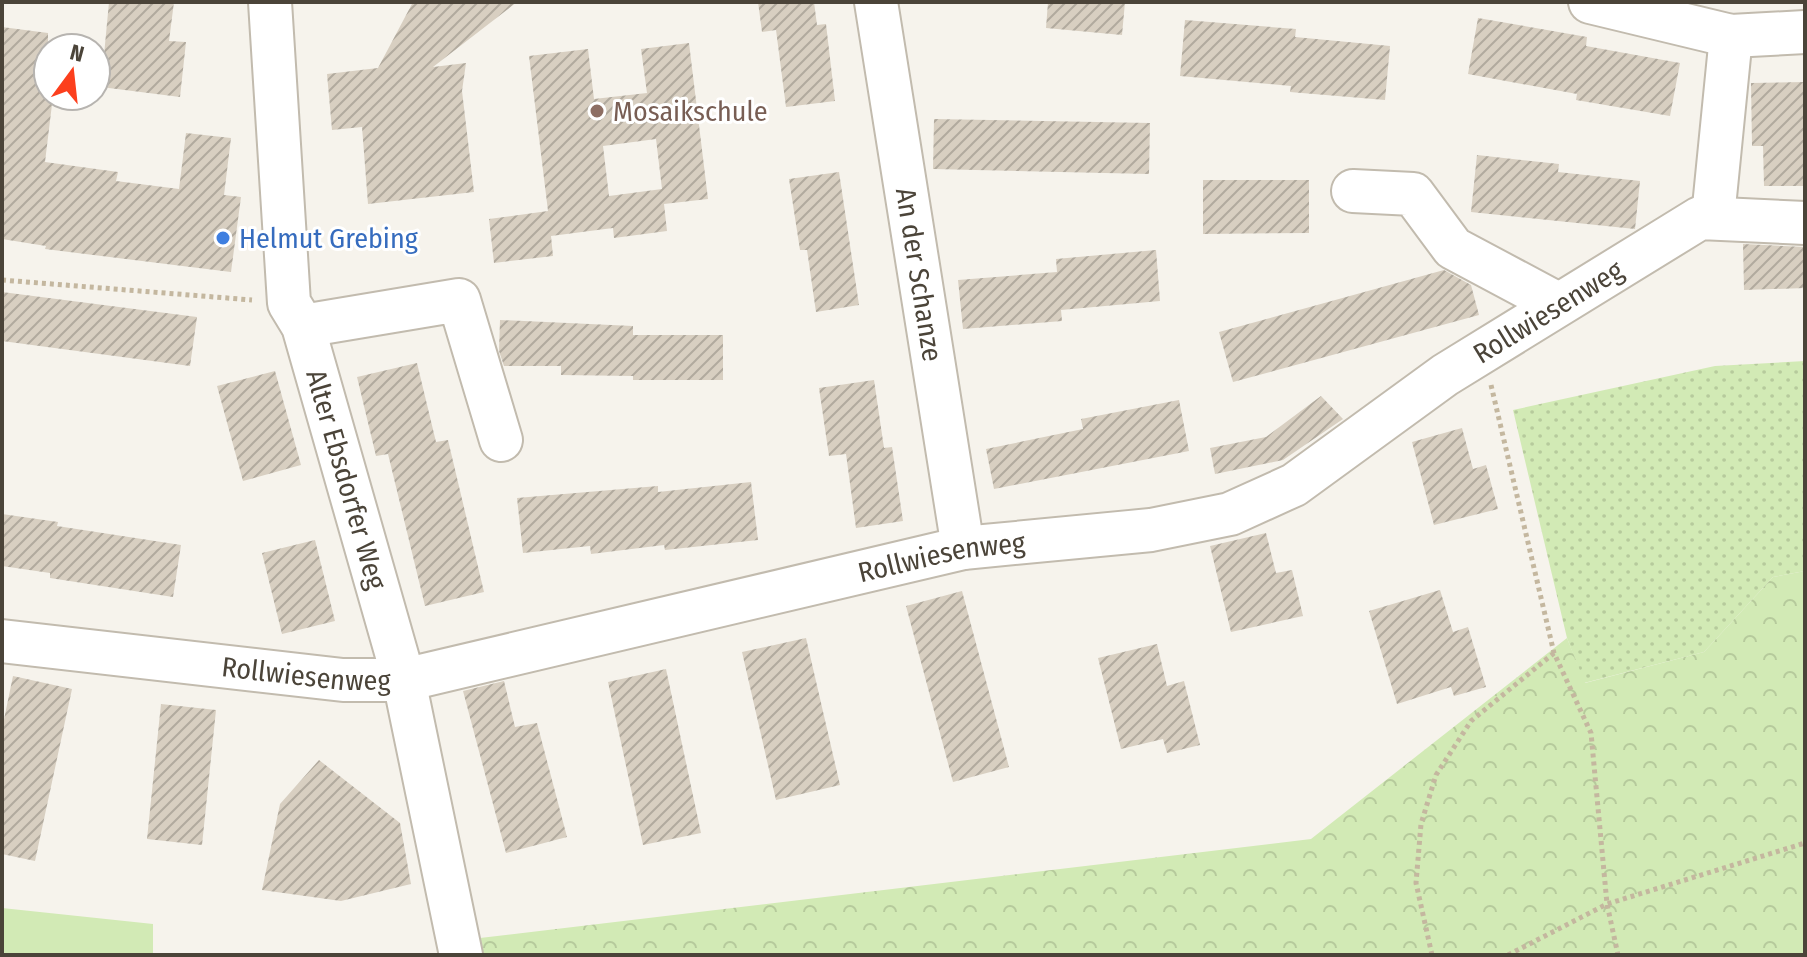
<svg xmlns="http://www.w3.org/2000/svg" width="1807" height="957" font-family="'Fira Sans Condensed',sans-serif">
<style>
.grass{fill:url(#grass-dots)}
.forest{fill:url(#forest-crowns)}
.green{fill:#d2eab5}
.building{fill:url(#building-hatch);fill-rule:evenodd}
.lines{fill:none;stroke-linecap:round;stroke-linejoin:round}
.minor-casing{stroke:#c2bbae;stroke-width:46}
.path{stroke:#c4b79f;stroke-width:5;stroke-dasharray:4 4;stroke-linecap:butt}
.minor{stroke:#fff;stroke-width:42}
.education-dot{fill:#8d6e63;stroke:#fff;stroke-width:3}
.shop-dot{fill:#3f7fe0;stroke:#fff;stroke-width:3}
.labels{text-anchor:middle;stroke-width:6;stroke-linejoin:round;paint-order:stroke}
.education-label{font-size:28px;fill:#785e54;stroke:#fff;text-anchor:start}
.shop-label{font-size:28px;fill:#366cbe;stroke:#fff;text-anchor:start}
.street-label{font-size:28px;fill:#4b4439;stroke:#fff}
</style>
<defs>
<pattern id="grass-dots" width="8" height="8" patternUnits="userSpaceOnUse" patternTransform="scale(2)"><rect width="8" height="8" fill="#d2eab5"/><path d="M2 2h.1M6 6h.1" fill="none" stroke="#b6ca9c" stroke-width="1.8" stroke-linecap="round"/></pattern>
<pattern id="forest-crowns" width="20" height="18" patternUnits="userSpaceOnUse" patternTransform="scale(2)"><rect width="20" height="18" fill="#d2eab5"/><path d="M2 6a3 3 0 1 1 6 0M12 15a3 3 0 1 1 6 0" fill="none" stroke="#b6ca9c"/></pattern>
<pattern id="building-hatch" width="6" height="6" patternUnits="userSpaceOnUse" patternTransform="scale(2)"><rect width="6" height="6" fill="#d8cfc1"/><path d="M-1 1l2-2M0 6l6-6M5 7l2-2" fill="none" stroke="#b1aa9e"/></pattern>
</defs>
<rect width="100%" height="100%" fill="#f6f3ec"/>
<path class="grass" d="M1805,361v210l-32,6 -69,75 -120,31 -17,-45 -54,-228 202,-44z"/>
<path class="forest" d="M1805,571v384h-1326l1,-17 831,-99 256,-201 18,45 119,-31 69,-75z"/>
<path class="green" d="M2,908l151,16v31h-151z"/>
<path class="building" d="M109,2h65l-5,39 17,1 -6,55 -79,-10z
M413,2h104l-84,65 33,-4 -4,28 12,101 -106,12 -6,-77 -30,3 -5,-56 51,-6z
M758,2h56l3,23 9,-1 9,77 -49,6 -10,-77 -14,2z
M1048,2h77l-3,33 -76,-7z
M1478,18l109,19 -1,9 94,17 -10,53 -94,-16 1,-6 -109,-20z
M1185,20l111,9 -1,8 95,9 -5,54 -95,-8 1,-6 -111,-10z
M2,27l46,6v63h5l-8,66 73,10 -2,9 63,8 7,-56 45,5 -7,57 17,2 -10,75 -186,-23 1,-3 -44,-7z
M689,43l19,156 -44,5 3,27 -53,7 -1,-10 -62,8 2,20 -59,7 -5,-44 59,-8 -19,-155 59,-7 6,50 53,-6 -6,-44zM656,139l6,50 -53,7 -6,-50z
M1805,82v104h-41l-1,-40h-11l-1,-63z
M934,119l216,4 -1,51 -216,-5z
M1477,155l82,9 -1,8 82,9 -5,48 -164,-17z
M839,172l20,133 -43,7 -9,-62h-7l-11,-71z
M1203,180h106v53l-106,1z
M1743,244l62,3v41l-61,2z
M1156,250l4,51 -99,9 1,11 -99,8 -5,-49 99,-8 -1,-13z
M1444,270l27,15 8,30 -246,67 -14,-50z
M2,292l195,25 -7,49 -188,-25z
M500,320l133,6v9h90v45h-90v-4l-72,-1v-9h-57l-5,-15z
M417,363l19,79 12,-2 36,152 -59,14 -37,-152 -12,2 -19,-79z
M275,371l26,94 -58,16 -26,-95z
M874,380l10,68 8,-1 11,74 -47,7 -10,-74 -17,2 -10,-68z
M1321,396l22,23 -60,41 -68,14 -5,-26 56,-11z
M1179,400l10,51 -195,38 -8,-40 97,-20 -2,-10z
M1462,428l11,41 13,-4 12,44 -64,16 -22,-83z
M751,482l7,58 -93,10 -1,-5 -73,9 -1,-8 -67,7 -6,-55 141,-12v6z
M2,514l56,8 -1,4 124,19 -8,52 -123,-19v-5l-48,-7z
M1266,533l10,40 16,-3 11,46 -72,16 -21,-86z
M315,540l20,81 -53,13 -20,-81z
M1440,590l13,42 15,-5 18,60 -32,9 -3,-9 -54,17 -28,-93z
M962,591l47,176 -56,15 -47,-176z
M806,638l34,147 -64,15 -34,-148z
M1157,644l10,42 17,-5 16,64 -33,8 -4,-14 -42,10 -23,-91z
M666,669l35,164 -58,12 -35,-163z
M13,676l59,13 -37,172 -33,-7v-125z
M504,681l11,46 22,-4 30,114 -61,16 -43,-162z
M161,704l55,6 -14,135 -55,-6z
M319,760l81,63 11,61 -70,17 -79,-11 18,-86z"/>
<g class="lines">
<defs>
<g id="minor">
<path id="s1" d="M270,2l19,301 14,23 101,354 57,275"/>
<path id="s2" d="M876,2l87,546"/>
<path d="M1590,2l141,34 74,-4"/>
<path d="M1353,191l60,3 40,54 105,56"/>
<path d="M1713,217l18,-181"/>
<path d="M303,326l156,-26 42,140"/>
<path id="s3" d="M2,641l341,39h61l559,-132 188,-18 79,-16 64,-29 151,-110 255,-157 105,5"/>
</g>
</defs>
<use href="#minor" class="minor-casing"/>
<path class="path" d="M2,280l250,20
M1491,385l63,268 37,80 16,171 11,51
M1432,955l-16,-72 5,-59 15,-49 35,-54 83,-68
M1508,955l99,-51 198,-61"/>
<use href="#minor" class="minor"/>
</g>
<circle class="education-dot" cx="597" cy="111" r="8"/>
<circle class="shop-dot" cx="223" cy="238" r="8"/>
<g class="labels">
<g class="education-label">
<text x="613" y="121">Mosaikschule</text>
</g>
<g class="shop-label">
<text x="239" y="248">Helmut Grebing</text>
</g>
<g class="street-label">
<text dy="10" stroke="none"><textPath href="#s2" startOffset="276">An der Schanze</textPath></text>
<text dy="10" stroke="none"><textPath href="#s3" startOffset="1626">Rollwiesenweg</textPath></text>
<text dy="10" stroke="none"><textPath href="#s1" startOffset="488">Alter Ebsdorfer Weg</textPath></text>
<text dy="10" stroke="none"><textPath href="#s3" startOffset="956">Rollwiesenweg</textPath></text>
<text dy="10" stroke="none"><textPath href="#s3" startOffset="306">Rollwiesenweg</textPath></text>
</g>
</g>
<rect width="1807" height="957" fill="none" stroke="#4b4439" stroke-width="8"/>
<g transform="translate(72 72) rotate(15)"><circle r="38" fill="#ffffff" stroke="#b7b4b0" stroke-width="2"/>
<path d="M0-6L14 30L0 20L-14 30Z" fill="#fc3f1d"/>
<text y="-12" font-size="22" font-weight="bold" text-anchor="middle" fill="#4b4439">N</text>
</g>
</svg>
